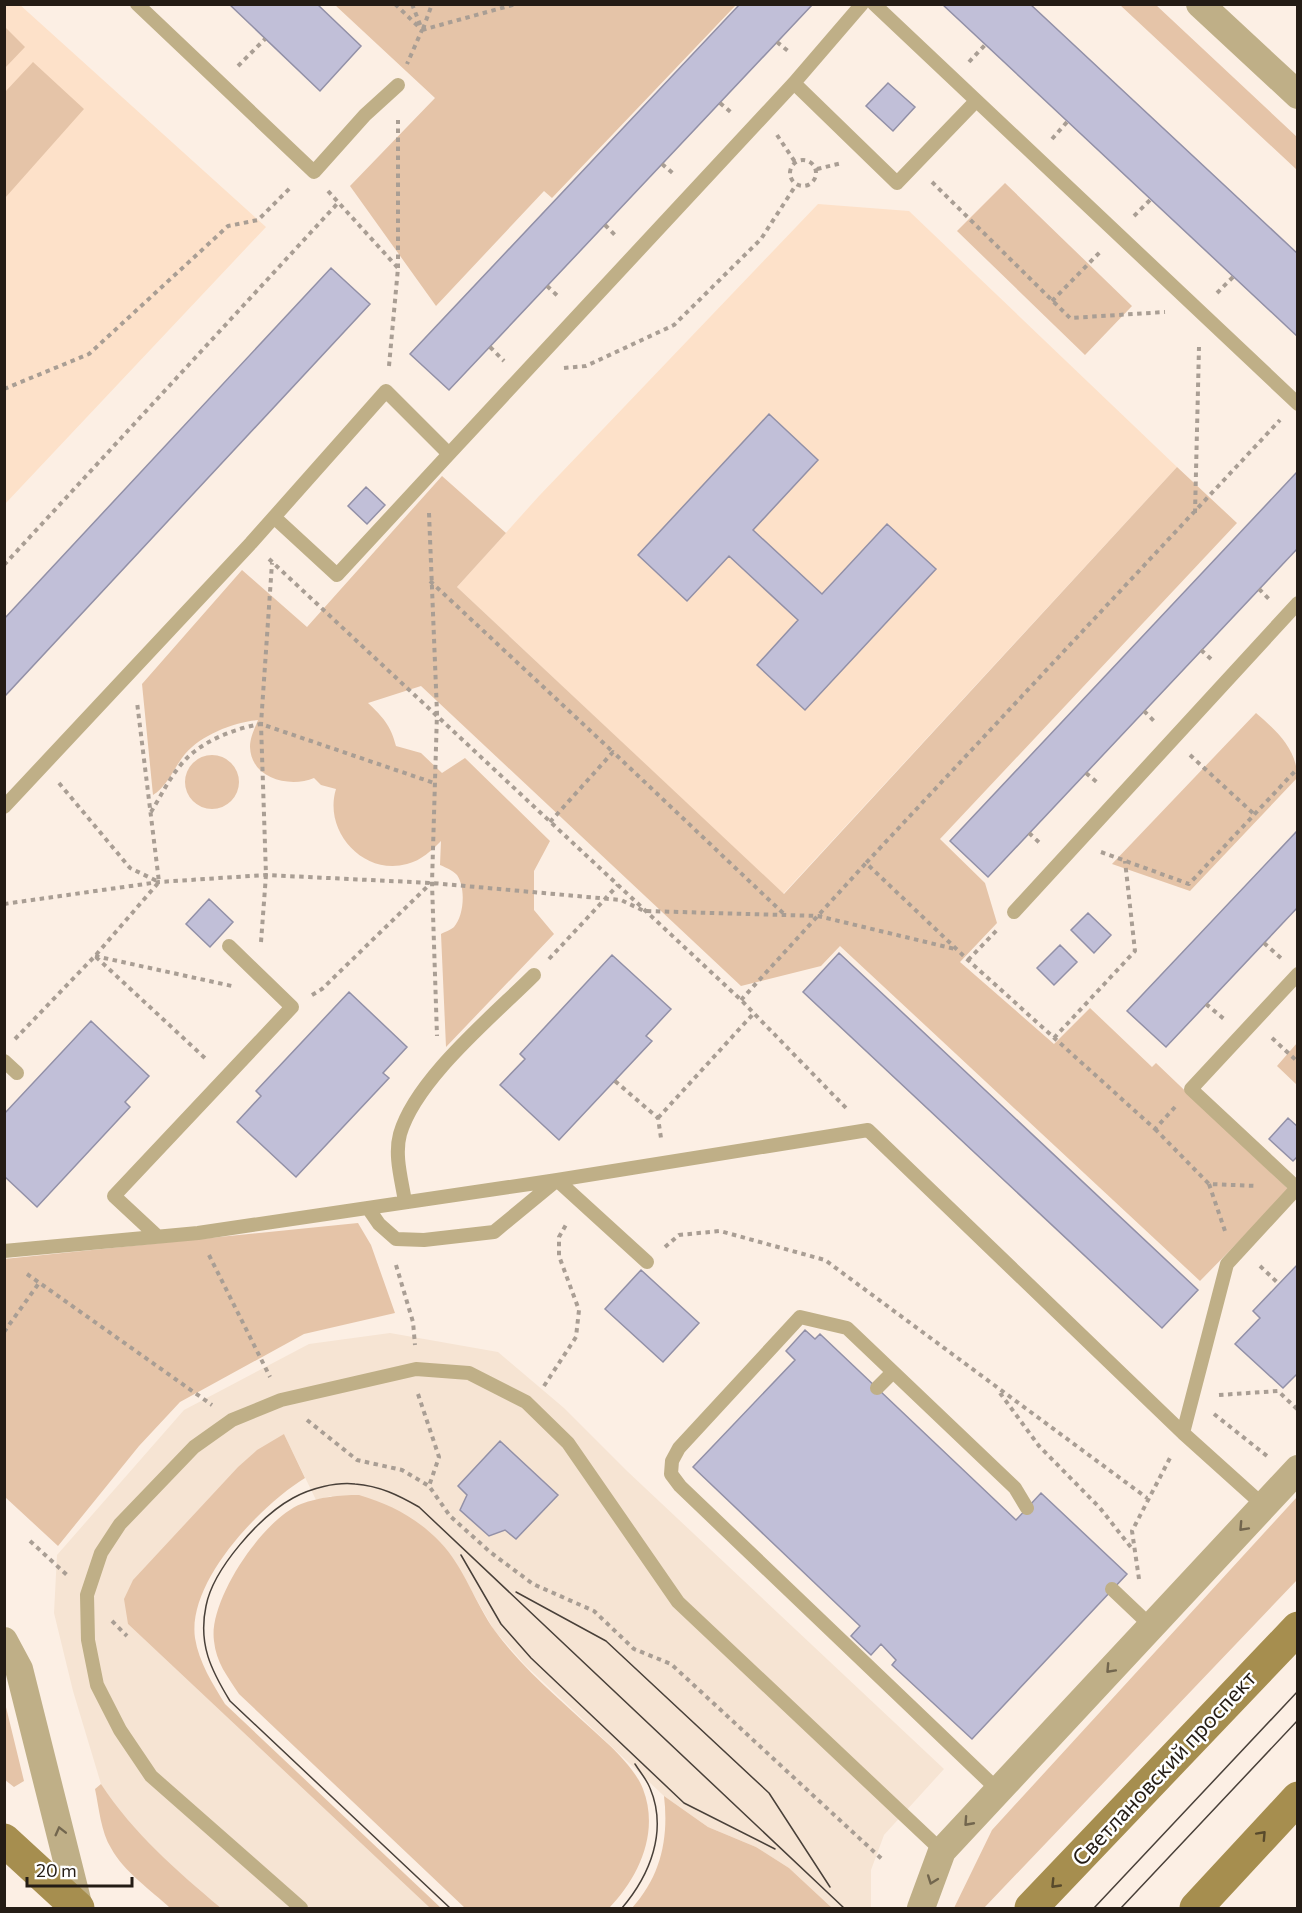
<svg xmlns="http://www.w3.org/2000/svg" width="1302" height="1913" font-family="Commissioner,sans-serif">
<style>
.built{fill:#fde1c9}
.industrial{fill:#f6e4d3}
.green{fill:#e5c4a8}
.building{fill:#c1bfd8;stroke:#9290a7;stroke-width:1.5}
.lines{fill:none;stroke-linecap:round;stroke-linejoin:round}
.path{stroke:#a99e94;stroke-width:4;stroke-dasharray:4.5 4.5;stroke-linecap:butt}
.service{stroke:#bfaf87;stroke-width:14}
.minor{stroke:#bfaf87;stroke-width:28}
.secondary{stroke:#a68e4f;stroke-width:33}
.tram{stroke:#494039;stroke-width:1.5}
.oneway{stroke:#72664e}
.oneway2{stroke:#584a2c}
.labels{text-anchor:middle;stroke-width:5;stroke-linejoin:round;paint-order:stroke}
.street-label{font-size:22px;fill:#241c15;stroke:#fff}
</style>
<rect width="100%" height="100%" fill="#fcefe4"/>
<path class="built" d="M19,4l247,223 -261,277 -1,-499z
M818,204l91,7 268,256 -394,427 -326,-307 82,-91z"/>
<path class="industrial" d="M390,1333l108,19 66,56 63,63 317,298 -60,66 -13,35v38h-39l-43,-40 -33,-21 -48,-20 -44,-31 -139,-131 -31,-35 -24,-42 -139,-92 -15,4 -32,-66 -156,190 302,284h-209l-59,-50 -40,-42 -21,-32 -28,-93 -19,-78 3,-58 127,-145 125,-66z"/>
<path class="green" d="M335,5h401l-184,193 -8,-7 -108,115 -86,-120 85,-88z
M1120,5h36l141,132v33z
M5,27l20,20 -20,21h-1z
M33,62l51,47 -79,89v-106z
M1005,183l127,123 -47,49 -128,-124z
M1177,467l60,56 -297,316 45,44 12,40 -37,39 94,82 36,-36 62,59 4,-4 133,127 -89,91 -360,-335 -19,20 -80,20 -320,-300 -53,17c15,14 23,23 28,43l25,7 21,20 23,-15 85,83 -16,30v39l20,24 -108,113 -5,-113c3,-2 10,-4 13,-7 10,-11 12,-39 3,-52 -5,-5 -10,-7 -17,-10l1,-24c-10,10 -19,19 -34,23 -44,12 -84,-33 -71,-75l-15,-4 -7,-7c-24,10 -63,1 -64,-31 0,-10 5,-19 8,-27 -24,2 -57,15 -73,34 -10,12 -18,33 -32,41l-11,-111 100,-114 65,57 135,-151 64,57 -49,54 327,307z
M1256,713c20,17 42,37 41,65l-107,113 -78,-27z
M185 782a27 27 0 1 1 54 0a27 27 0 1 1-54 0Z
M1297,1043v42l-20,-19z
M358,1223l13,22 24,68 -91,21 -124,68 -41,44 -81,100 -53,-49 -1,-238z
M284,1434l21,44c-44,27 -118,103 -110,160 4,25 18,46 30,66l216,204h-11l-302,-284 -4,-25 9,-19 105,-113 19,-17z
M359,1495c31,9 58,23 81,47 24,25 35,61 55,89 31,42 74,76 112,112 13,12 30,30 36,46 17,44 -5,89 -34,119h-144l-226,-214c-12,-18 -23,-32 -25,-53 -6,-41 49,-122 87,-137 19,-7 38,-9 58,-9z
M1297,1497v83l-313,328h-30l38,-78z
M5,1703l19,78 -10,6 -9,-7z
M101,1784c33,50 75,86 120,124h-51c-19,-18 -46,-36 -59,-60 -10,-16 -12,-40 -16,-59z
M664,1796l44,31 48,20 33,21 43,40h-200c29,-32 37,-70 32,-112z"/>
<path class="building" d="M229,4h88l44,42 -41,45z
M740,4h73l-364,386 -39,-36z
M942,4h88l268,250v83z
M888,83l27,24 -22,24 -27,-25z
M331,268l39,36 -366,393v-78z
M769,414l49,46 -65,70 69,64 65,-70 49,45 -131,141 -48,-45 41,-45 -69,-64 -42,45 -49,-46z
M1298,471v77l-310,329 -38,-36z
M366,487l19,18 -18,19 -19,-18z
M1298,830v77l-132,140 -39,-36z
M209,899l24,23 -23,25 -24,-23z
M1088,913l23,22 -17,18 -23,-23z
M1060,945l17,17 -23,23 -17,-17z
M839,953l359,337 -36,38 -359,-336z
M612,955l59,54 -25,27 6,5 -93,99 -59,-55 25,-26 -5,-5z
M349,992l58,55 -24,26 6,5 -93,99 -59,-55 24,-26 -5,-5z
M91,1021l58,55 -24,26 5,5 -93,100 -33,-31v-62z
M1288,1118l10,9v29l-5,5 -24,-22z
M1298,1264v109l-15,15 -48,-44 25,-26 -7,-7z
M641,1270l58,53 -36,39 -58,-53z
M805,1330l10,9 5,-5 196,186 25,-27 86,81 -155,165 -80,-74 4,-5 -15,-16 -10,11 -20,-19 9,-10 -167,-159 102,-107 -9,-9z
M500,1441l58,54 -42,44 -11,-9 -16,6 -29,-26 7,-15 -9,-9z"/>
<g class="lines">
<path class="path" d="M395,4l27,26 -15,34
M412,4l9,23
M423,29l9,-25
M422,30l94,-26
M777,42l11,9
M969,62l16,-17
M238,66l27,-27
M720,103l13,11
M777,135l18,27
M1052,139l15,-17
M790 173a13 13 0 1 1 26 0a13 13 0 1 1-26 0Z
M662,164l13,11
M817,169l25,-6
M932,182l138,136 95,-6
M328,191l70,77 -9,98
M1134,216l16,-16
M605,225l12,12
M398,268v-148
M547,286l13,12
M1217,293l16,-16
M1052,301l48,-49
M490,347l14,14
M564,368l22,-2 88,-41 87,-86 35,-54
M4,389l85,-35 139,-128 30,-6 34,-34
M429,513l8,200 -5,170 5,153
M1195,513l4,-166
M269,559l472,441 105,108
M4,565l333,-361
M430,581l183,171
M1259,589l10,10
M1201,650l11,10
M1144,711l12,12
M1190,755l65,60
M1086,773l13,11
M59,783l71,85 29,14
M151,812c11,-18 22,-41 37,-55 19,-18 49,-29 73,-33l173,59
M550,822l63,-70 171,162
M1029,833l13,12
M1101,852l88,32 109,-116
M4,904l155,-22 107,-7 166,8 189,17 23,11 174,5 137,33
M261,942l5,-67 -5,-151 11,-161
M1264,943l17,15
M95,956l137,30
M96,957l111,103
M549,959l69,-74
M968,960l31,-32
M312,995l10,-6 109,-106
M741,1000l125,-137
M1206,1004l18,15
M1054,1038l81,-87 -10,-90
M1272,1038l26,24
M15,1039l80,-83 64,-74 -22,-180
M615,1081l43,37 3,20
M1175,1107l-20,22 -187,-169 -102,-97 414,-443
M658,1118l96,-105
M1155,1129l54,55 48,2
M1209,1184l16,47
M665,1247l14,-12 41,-4 105,29 322,238
M209,1255l61,122
M396,1265l17,57 2,23
M1260,1266l19,18
M27,1274l185,131
M4,1332l35,-49
M544,1386l32,-49 3,-27 -20,-54v-19l8,-14
M1000,1393l39,53 61,62 33,42
M418,1394l21,63 -10,29
M1219,1395l59,-4 20,19
M1214,1414l53,42
M307,1420l50,40 45,10 27,16 21,30 40,36 43,32 61,27 40,38 37,15 213,197
M30,1541l37,34
M1139,1579l-7,-48 39,-75
M112,1621l15,15"/>
<path class="service" d="M137,4l177,168 51,-57 33,-30
M874,4l424,400
M794,83l103,100 79,-82
M274,517l63,58 112,-121
M4,807l247,-264 135,-152 63,63 345,-371 68,-79
M1014,912l284,-309
M4,1061l13,12
M1297,1188l-106,-99 107,-115
M405,1202c-3,-21 -11,-46 -5,-68 16,-55 93,-118 134,-159
M368,1208l11,16 17,15 28,1 70,-8 63,-52 90,82
M157,1236l-43,-40 178,-189 -63,-61
M4,1251l194,-18 359,-53 311,-50 315,303 80,72
M877,1388l16,-16
M1183,1433l44,-169 71,-77
M1112,1589l39,37
M998,1790l-318,-304 -9,-12 1,-13 7,-13 121,-131 47,11 168,160 12,20
M301,1908l-150,-132 -31,-46 -23,-45 -9,-45 -1,-45 14,-42 19,-29 74,-77 38,-27 49,-20 135,-31 53,4 57,29 42,41 110,159 264,249"/>
<path class="minor" d="M1200,4l98,91
M4,1641l15,28 60,239
M921,1908l21,-57 356,-382"/>
<path class="secondary" d="M4,1840l74,68
M1031,1908l267,-280
M1196,1908l102,-110"/>
<path class="tram" d="M461,1555l40,69 30,34 153,145 91,46
M516,1592l90,49 163,152 61,94
M450,1908l-220,-207c-19,-31 -32,-57 -24,-95 7,-37 54,-90 87,-108 18,-10 43,-16 62,-14 25,2 43,11 64,23l425,401
M622,1908c28,-33 46,-77 28,-120 -3,-8 -10,-16 -15,-24
M1094,1908l204,-217
M1121,1908l177,-188"/>
</g>
<defs><path id="oneway-chevron" d="M-2-3.5L2.5 0L-2 3.5" fill="none" stroke-width="1.6" stroke-linecap="round" stroke-linejoin="round" transform="scale(1.5)"/></defs>
<g class="oneway">
<use href="#oneway-chevron" transform="translate(1243 1527) rotate(133)"/>
<use href="#oneway-chevron" transform="translate(1110 1669) rotate(133)"/>
<use href="#oneway-chevron" transform="translate(968 1822) rotate(132)"/>
<use href="#oneway-chevron" transform="translate(60 1831) rotate(-104)"/>
<use href="#oneway-chevron" transform="translate(932 1880) rotate(110)"/>
</g>
<g class="oneway2">
<use href="#oneway-chevron" transform="translate(1262 1835) rotate(-47)"/>
<use href="#oneway-chevron" transform="translate(1055 1884) rotate(134)"/>
</g>
<g class="labels">
<g class="street-label">
<text transform="translate(1164 1768) rotate(-47)" y="8">Светлановский проспект</text>
</g>
</g>
<rect width="1302" height="1913" fill="none" stroke="#241c15" stroke-width="12"/>
<path d="M27 1877v9h105v-9" fill="none" stroke="#241c15" stroke-width="3"/>
<text x="36" y="1877" font-size="18" fill="#241c15" stroke="#ffffff" stroke-width="4.5" paint-order="stroke">20 m</text>
</svg>
